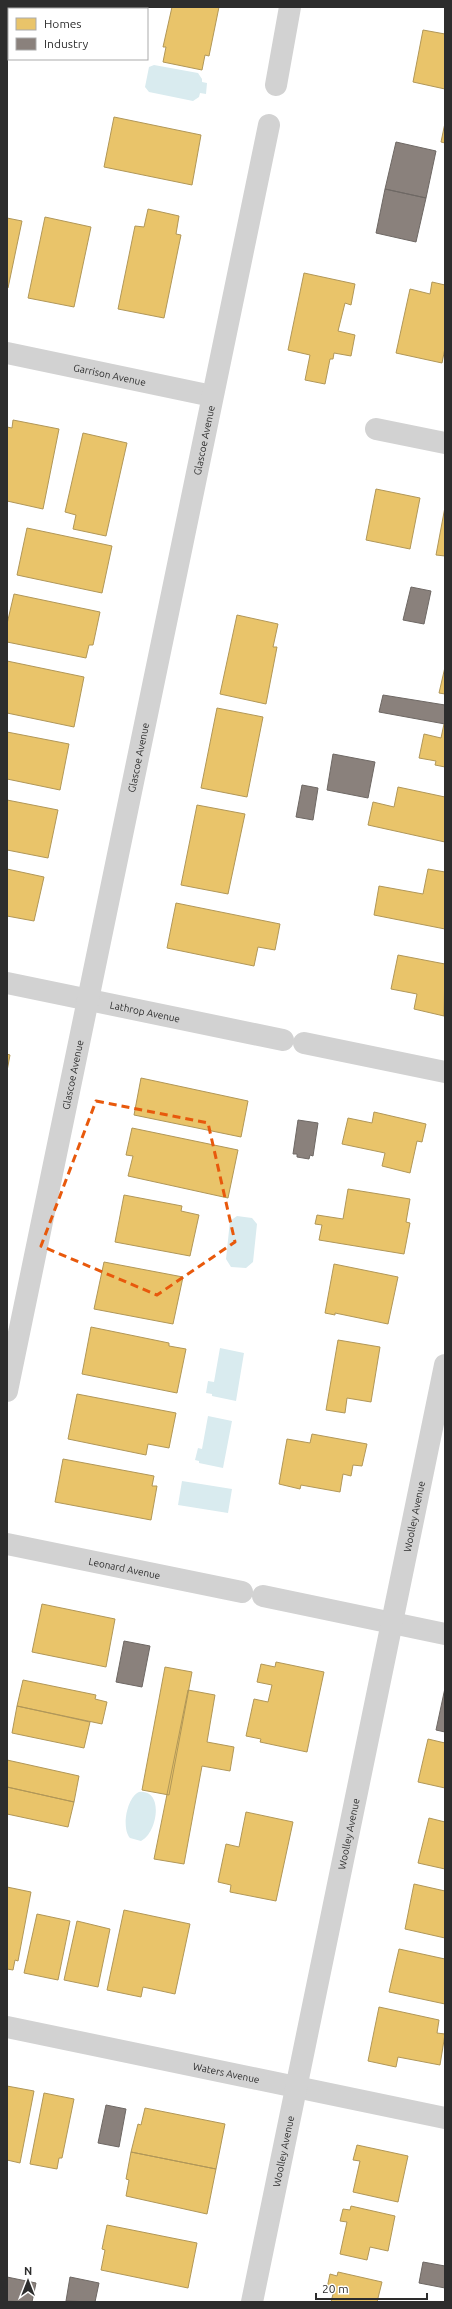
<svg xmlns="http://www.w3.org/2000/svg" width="452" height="2309" font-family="Ubuntu,sans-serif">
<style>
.water{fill:#d9ebef}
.homes{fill:#e9c46a;stroke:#b19758}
.industry{fill:#8a817c;stroke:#6e6864}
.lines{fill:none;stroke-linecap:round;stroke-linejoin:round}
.street{stroke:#d2d2d2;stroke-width:22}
.marked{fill:none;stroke:#e8590c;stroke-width:3;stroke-dasharray:8 5;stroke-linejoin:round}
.labels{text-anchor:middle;stroke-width:4;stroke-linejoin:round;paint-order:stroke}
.street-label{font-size:10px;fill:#2d2d2d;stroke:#fff}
</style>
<rect width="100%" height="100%" fill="#fff"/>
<path class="water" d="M154,65l44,8 4,6v3l5,1 -1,11 -6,-1 -1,4 -6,4 -44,-9 -4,-5 4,-20z
M237,1216l15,2 5,6 -4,38 -7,6 -15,-1 -5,-8 4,-38z
M220,1348l24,5 -8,48 -24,-5v-2l-6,-1 2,-12 6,1z
M208,1416l24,5 -9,47 -24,-5v-2l-4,-1 3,-12 4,1z
M182,1481l50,8 -4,24 -50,-8z
M139,1792c26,-3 18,42 2,49l-11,-3c-9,-10 -3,-41 9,-46z"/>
<path class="homes" d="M7,7h46l-1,2 -43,1z
M90,7h47l-1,2h-46z
M172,7h47l-10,49 -4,-1 -3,15 -39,-8 3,-15h-3z
M423,30l22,4v55l-32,-7z
M114,117l87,18 -9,50 -88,-18z
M445,123v20l-4,-1z
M148,209l31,7 -3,18 5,1 -17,83 -46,-9 17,-83 9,1z
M45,217l46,10 -17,80 -46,-9z
M7,218l15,3 -14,67h-1z
M304,273l51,11 -4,21 -6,-2 -7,28 17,4 -4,21 -17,-3 -1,6h-3l-5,25 -20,-4 5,-25 -22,-5z
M432,282l13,3v63l-3,15 -46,-10 14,-64 20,5z
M13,420l46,9 -16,80 -36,-8v-74l5,1z
M83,433l44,10 -21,93 -33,-7 3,-14 -11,-3z
M376,489l44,9 -10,51 -44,-9z
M445,507v49l-9,-1z
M27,528l85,18 -10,47 -85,-18z
M14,594l86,18 -7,33h-4l-3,13 -79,-16v-18z
M237,615l41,9 -5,23h4l-11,57 -46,-10z
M7,661l77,16 -10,50 -67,-14z
M445,667v27l-6,-1z
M217,708l46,9 -16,80 -46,-9z
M444,724h1v43l-10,-2 1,-4 -17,-3 5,-24 17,4z
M7,732l62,12 -9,46 -53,-11z
M398,787l47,10v45l-77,-17 5,-23 21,5z
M7,800l51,10 -10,48 -41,-8z
M197,805l48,9 -17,80 -47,-9z
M7,869l37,8 -10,44 -27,-5z
M428,869l17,3v57l-71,-14 5,-29 44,8z
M176,903l104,21 -5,26 -17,-3 -4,19 -87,-18z
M398,955l47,9 -1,52 -30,-7 3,-15 -26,-5z
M7,1054l3,1 -3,16z
M141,1078l107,23 -7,36 -107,-22z
M374,1112l52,12 -4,18 -5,-1 -7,32 -28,-7 3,-13 -43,-9 6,-26 24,5z
M132,1128l106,22 -10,48 -100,-22 5,-20 -7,-1z
M348,1189l62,10 -4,23 4,1 -6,31 -85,-14 3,-15 -7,-1 2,-9 26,4z
M124,1195l58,11 -1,5 18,4 -9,41 -75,-14z
M104,1262l79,15 -10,47 -79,-15z
M334,1264l64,13 -10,47 -53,-11v2l-10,-2z
M91,1327l78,16v3l17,3 -9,44 -95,-19z
M338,1340l42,7 -9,55 -24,-4 -2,15 -19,-3z
M77,1394l99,19 -7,35 -21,-4 -2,11 -78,-16z
M312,1434l55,10 -5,22 -9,-1 -2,11 -8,-2 -3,18 -39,-7 -1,4 -21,-5 8,-45 23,4z
M63,1459l91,17 -2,10h5l-6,34 -96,-18z
M42,1604l73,15 -9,48 -74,-15z
M276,1662l48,10 -17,80 -47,-10 1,-3 -15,-3 8,-37 14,3 4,-17 -15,-3 4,-18 14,3z
M165,1667l27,5 -23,123 -27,-5z
M23,1680l73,15 -1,4 12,3 -5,22 -85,-18z
M188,1690l27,5 -8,47 27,5 -4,24 -28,-5 -18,98 -30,-5z
M17,1706l73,16 -6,26 -72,-15z
M428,1739l17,4v45l-27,-6z
M7,1760l72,16 -5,26 -67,-15z
M7,1787l67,15 -6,25 -61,-13z
M246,1812l47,10 -17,79 -46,-9 1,-7 -13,-3 8,-38 13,3z
M429,1818l16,4v47l-27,-6z
M414,1884l31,7v47l-40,-9z
M7,1887l24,5 -13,69 -3,-1 -2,10 -6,-1z
M124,1910l66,14 -15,70 -32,-7 -2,10 -34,-7z
M37,1914l33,7 -12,59 -34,-7z
M77,1921l33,8 -12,58 -34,-7z
M399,1949l46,10v45l-56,-12z
M379,2007l60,13 -2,13 8,1 -5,31 -42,-8 -2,10 -28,-6z
M7,2086l27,5 -14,72 -13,-3z
M44,2093l30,6 -12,59h-3l-2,11 -27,-5z
M145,2108l80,16 -9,45 -85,-17 7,-28 3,1z
M357,2145l51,11 -10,46 -45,-10 7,-31 -7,-1z
M131,2152l85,17 -9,45 -81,-18 3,-16 -3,-1z
M351,2206l44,10 -7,35 -18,-4 -3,13 -27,-6 7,-32 -7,-1 3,-12 7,1z
M107,2225l90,18 -9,45 -87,-18 4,-20 -3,-1z
M338,2272l44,10 -5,20h-46l3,-12 -7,-2 3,-14 7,2z"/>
<path class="industry" d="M396,142l40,9 -10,47 -41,-9z
M385,189l41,9 -10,44 -40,-9z
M411,587l20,4 -7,33 -21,-4z
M383,695l62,10v19l-66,-12z
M333,754l42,8 -7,36 -41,-8z
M302,785l16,3 -5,32 -17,-3z
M298,1120l20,3 -5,33 -3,-1 -1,4 -12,-2v-3h-4z
M124,1641l26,5 -8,41 -26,-5z
M445,1688v44l-9,-2z
M106,2105l20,4 -7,38 -21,-4z
M423,2262l22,4v22l-26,-5z
M7,2277l29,6 -4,19 -25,-1z
M70,2277l29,6 -4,19 -29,-1z"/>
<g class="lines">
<g class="street">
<path d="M276,85l14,-78"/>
<path id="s1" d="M7,353l205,43"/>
<path d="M376,429l69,14"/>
<path id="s2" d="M7,983l276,57"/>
<path d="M304,1043l141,29"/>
<path id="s3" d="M7,1391l262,-1266"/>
<path id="s4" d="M7,1544l235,48"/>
<path d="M263,1596l182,38"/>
<path id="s5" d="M7,2027l438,91"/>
<path id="s6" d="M252,2302l193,-937"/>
</g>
</g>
<path class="marked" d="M96,1101l112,22 27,119 -78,53 -116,-49z"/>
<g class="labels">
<g class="street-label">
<text dy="4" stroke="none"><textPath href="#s1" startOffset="105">Garrison Avenue</textPath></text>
<text dy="4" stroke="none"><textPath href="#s3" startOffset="971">Glascoe Avenue</textPath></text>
<text dy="4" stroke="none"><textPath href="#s3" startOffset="647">Glascoe Avenue</textPath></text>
<text dy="4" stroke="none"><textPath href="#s2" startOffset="141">Lathrop Avenue</textPath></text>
<text dy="4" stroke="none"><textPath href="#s3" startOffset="323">Glascoe Avenue</textPath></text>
<text dy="4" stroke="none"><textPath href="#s6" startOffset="802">Woolley Avenue</textPath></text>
<text dy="4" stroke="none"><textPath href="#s4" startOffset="120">Leonard Avenue</textPath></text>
<text dy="4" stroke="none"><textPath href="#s6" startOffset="478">Woolley Avenue</textPath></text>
<text dy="4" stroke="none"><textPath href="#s5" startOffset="224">Waters Avenue</textPath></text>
<text dy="4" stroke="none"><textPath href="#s6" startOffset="154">Woolley Avenue</textPath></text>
</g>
</g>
<rect width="452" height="2309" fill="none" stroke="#2d2d2d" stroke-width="16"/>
<rect x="8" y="8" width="140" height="52" fill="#ffffff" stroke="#ababab"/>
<rect x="16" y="18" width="20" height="12" fill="#e9c46a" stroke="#ababab"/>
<text x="44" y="28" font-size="12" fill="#2d2d2d">Homes</text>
<rect x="16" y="38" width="20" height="12" fill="#8a817c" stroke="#ababab"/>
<text x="44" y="48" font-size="12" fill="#2d2d2d">Industry</text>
<g transform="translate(28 2281)" stroke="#ffffff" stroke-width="3" paint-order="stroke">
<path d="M0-3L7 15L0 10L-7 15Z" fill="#2d2d2d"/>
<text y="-6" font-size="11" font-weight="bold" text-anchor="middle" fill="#2d2d2d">N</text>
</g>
<path d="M316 2293v6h111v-6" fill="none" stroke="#2d2d2d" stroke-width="2"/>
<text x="322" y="2293" font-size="12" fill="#2d2d2d" stroke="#ffffff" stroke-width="3" paint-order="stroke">20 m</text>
</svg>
